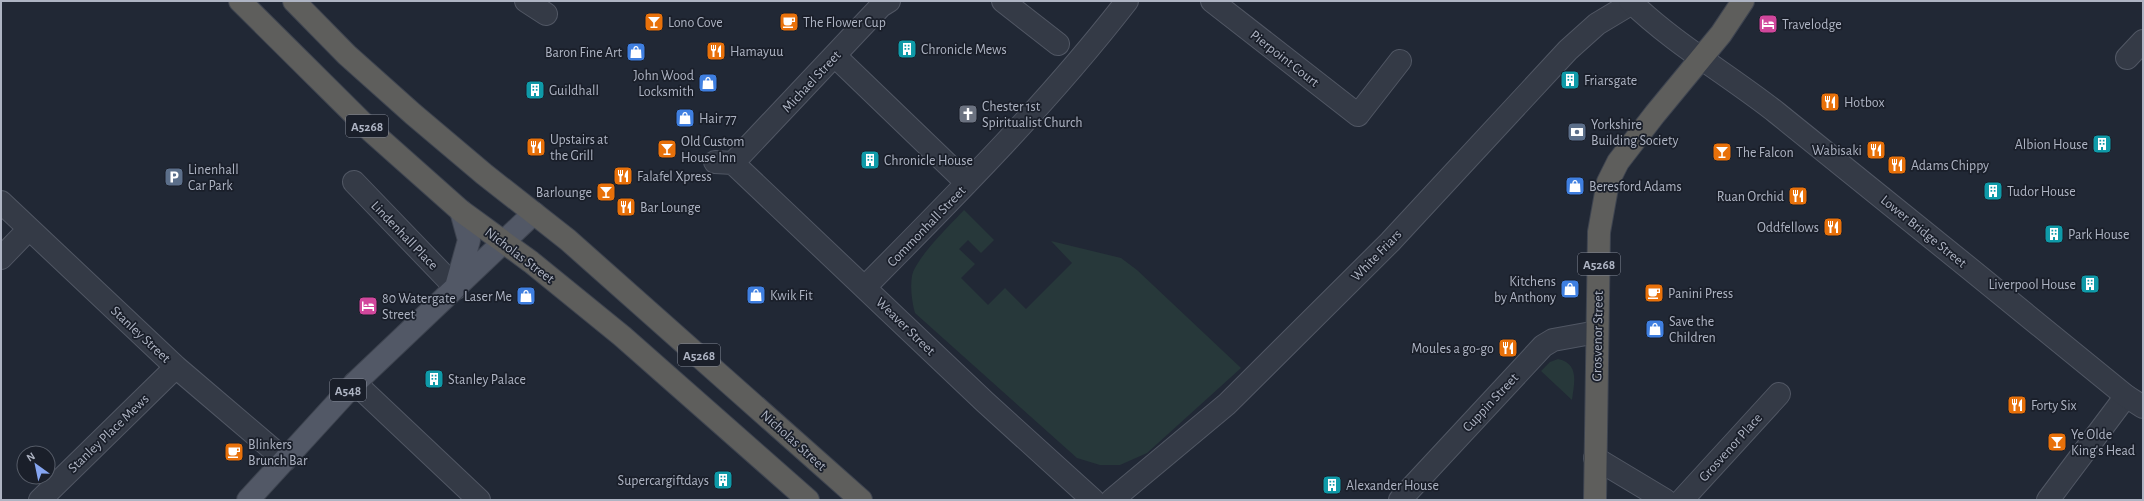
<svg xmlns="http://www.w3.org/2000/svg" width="2144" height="501" font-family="'Alegreya Sans',sans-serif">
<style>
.green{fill:#27383a}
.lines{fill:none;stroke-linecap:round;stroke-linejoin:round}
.minor-casing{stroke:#515764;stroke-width:24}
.tertiary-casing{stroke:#515764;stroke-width:24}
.primary-casing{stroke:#3d434f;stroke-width:24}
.trunk-casing{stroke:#3e4450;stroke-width:24}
.minor{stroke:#343a46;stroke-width:22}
.tertiary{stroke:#343a46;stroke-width:22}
.primary{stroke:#525866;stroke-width:22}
.trunk{stroke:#5e5e5c;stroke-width:22}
.labels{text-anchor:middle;stroke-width:3.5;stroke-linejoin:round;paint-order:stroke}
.shield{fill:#1a1f2a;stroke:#828795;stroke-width:1}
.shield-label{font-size:13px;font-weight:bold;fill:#aeb4c3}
.poi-label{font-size:14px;fill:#aeb4c3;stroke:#1a1f2a;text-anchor:start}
.street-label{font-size:14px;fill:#aeb4c3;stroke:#1a1f2a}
</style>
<rect width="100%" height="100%" fill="#212835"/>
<path class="green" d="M964,210l30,30 -13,13 -13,-13 -9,9 16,15 -14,14 27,27 17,-17 21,21 46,-46 -21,-22 70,17 16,12 104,98 -94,85 -27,12h-20l-23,-7 -162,-145c-3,-11 -5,-25 -3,-37 3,-17 39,-52 52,-66z
M1558,359c22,5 16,24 14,41l-31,-29 9,-9z"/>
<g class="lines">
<defs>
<path id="minor" d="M526,1l20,13
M1003,1l55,43
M1212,1l146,114 42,-54
M835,56l132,127
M2127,58l16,-17
M715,162l18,1 252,239 108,98
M733,163l148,-157 8,-5
M354,182l102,106
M1,202l175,165 109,93
M1,258l28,-29
M865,287c91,-92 183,-184 262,-286
M355,383l124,117
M1595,458l70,42
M40,500l136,-133
M1112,500l115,-96 163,-162 178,-192 29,-26 35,-21
M1400,500l143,-154 10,-6 44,-8
M1682,500l97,-106
M2048,500l78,-104"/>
<path id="tertiary" d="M1630,1c44,43 99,74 147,112 117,94 233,188 349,283l17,11"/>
<path id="primary" d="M456,287l13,-47 -8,-29
M248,500l107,-117 179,-170"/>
<path id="trunk" d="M240,1l131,130 90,80 70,51 91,74 186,164
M294,1l53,54 66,59 71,60 84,66 293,260
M1595,500l4,-268 9,-50 10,-20 37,-48 66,-80 22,-33"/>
</defs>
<use href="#minor" class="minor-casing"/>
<use href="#tertiary" class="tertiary-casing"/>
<use href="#primary" class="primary-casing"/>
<use href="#trunk" class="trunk-casing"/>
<use href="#minor" class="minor"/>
<use href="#tertiary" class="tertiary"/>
<use href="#primary" class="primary"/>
<use href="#trunk" class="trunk"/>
</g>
<defs>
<symbol id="bar-square" viewBox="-11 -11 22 22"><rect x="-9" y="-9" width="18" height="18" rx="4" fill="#e8710a" stroke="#1a1f2a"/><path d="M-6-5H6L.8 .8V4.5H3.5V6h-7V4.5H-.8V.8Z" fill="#fff"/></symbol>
<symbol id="cafe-square" viewBox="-11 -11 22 22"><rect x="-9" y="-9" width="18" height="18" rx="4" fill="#e8710a" stroke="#1a1f2a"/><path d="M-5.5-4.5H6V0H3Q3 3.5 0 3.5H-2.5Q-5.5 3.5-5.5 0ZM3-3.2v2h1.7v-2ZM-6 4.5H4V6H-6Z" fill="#fff"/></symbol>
<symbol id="hotel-square" viewBox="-11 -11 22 22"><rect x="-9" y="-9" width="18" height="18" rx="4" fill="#d1479c" stroke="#1a1f2a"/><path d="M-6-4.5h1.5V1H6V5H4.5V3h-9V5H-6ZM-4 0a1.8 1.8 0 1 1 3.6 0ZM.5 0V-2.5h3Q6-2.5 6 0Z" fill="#fff"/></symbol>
<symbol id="building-square" viewBox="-11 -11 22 22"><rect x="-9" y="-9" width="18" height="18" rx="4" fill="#0f9aa8" stroke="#1a1f2a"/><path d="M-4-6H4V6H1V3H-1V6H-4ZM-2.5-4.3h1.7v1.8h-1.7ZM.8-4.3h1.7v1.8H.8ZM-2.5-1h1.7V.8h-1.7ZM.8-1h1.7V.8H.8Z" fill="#fff"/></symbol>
<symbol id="restaurant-square" viewBox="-11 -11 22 22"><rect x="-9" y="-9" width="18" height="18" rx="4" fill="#e8710a" stroke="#1a1f2a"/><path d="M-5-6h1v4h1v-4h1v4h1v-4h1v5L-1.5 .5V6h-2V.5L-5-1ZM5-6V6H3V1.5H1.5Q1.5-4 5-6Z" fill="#fff"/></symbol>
<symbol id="shop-square" viewBox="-11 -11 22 22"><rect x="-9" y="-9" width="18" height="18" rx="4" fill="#3f7fe0" stroke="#1a1f2a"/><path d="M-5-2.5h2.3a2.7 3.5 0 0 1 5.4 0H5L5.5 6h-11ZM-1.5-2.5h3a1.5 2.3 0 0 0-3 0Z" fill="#fff"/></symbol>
<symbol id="church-square" viewBox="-11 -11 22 22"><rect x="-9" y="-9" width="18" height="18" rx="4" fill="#6b7280" stroke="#1a1f2a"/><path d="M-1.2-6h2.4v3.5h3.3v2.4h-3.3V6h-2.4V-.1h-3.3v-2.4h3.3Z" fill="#fff"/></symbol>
<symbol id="bank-square" viewBox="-11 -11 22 22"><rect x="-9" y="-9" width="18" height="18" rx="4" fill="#5c6f8a" stroke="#1a1f2a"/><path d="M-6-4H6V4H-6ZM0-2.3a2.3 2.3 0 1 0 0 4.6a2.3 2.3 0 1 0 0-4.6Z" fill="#fff"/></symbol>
<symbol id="parking-square" viewBox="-11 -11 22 22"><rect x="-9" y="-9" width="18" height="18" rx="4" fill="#5c6f8a" stroke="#1a1f2a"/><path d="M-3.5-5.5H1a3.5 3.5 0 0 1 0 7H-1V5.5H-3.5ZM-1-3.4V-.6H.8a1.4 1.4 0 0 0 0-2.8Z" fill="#fff"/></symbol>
</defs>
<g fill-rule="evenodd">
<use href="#bar-square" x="643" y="11" width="22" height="22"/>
<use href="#cafe-square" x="778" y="11" width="22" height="22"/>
<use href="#hotel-square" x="1757" y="13" width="22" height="22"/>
<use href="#building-square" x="896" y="38" width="22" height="22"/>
<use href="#restaurant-square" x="705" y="40" width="22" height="22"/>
<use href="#shop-square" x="625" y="41" width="22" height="22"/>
<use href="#building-square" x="1559" y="69" width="22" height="22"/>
<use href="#shop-square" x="697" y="72" width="22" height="22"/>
<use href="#building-square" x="524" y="79" width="22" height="22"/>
<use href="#restaurant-square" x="1819" y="91" width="22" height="22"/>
<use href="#church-square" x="957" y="103" width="22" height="22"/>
<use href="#shop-square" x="674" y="107" width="22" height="22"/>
<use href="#bank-square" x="1566" y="121" width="22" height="22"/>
<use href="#building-square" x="2091" y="133" width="22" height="22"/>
<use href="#restaurant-square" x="525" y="136" width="22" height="22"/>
<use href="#bar-square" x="656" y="138" width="22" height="22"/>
<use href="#restaurant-square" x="1865" y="139" width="22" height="22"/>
<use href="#bar-square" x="1711" y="141" width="22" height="22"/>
<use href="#building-square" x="859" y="149" width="22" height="22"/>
<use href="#restaurant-square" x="1886" y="154" width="22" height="22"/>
<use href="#restaurant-square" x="612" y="165" width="22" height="22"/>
<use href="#parking-square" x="163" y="166" width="22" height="22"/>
<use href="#shop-square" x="1564" y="175" width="22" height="22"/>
<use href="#building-square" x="1982" y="180" width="22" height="22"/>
<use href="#bar-square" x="595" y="181" width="22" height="22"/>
<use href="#restaurant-square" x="1787" y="185" width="22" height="22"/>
<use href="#restaurant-square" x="615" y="196" width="22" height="22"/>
<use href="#restaurant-square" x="1822" y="216" width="22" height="22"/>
<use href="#building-square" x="2043" y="223" width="22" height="22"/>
<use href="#building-square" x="2079" y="273" width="22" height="22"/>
<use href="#shop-square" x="1559" y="278" width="22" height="22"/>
<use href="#cafe-square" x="1643" y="282" width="22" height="22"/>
<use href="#shop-square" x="745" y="284" width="22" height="22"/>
<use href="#shop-square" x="515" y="285" width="22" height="22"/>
<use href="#hotel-square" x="357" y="295" width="22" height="22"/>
<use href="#shop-square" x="1644" y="318" width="22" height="22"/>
<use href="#restaurant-square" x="1497" y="337" width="22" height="22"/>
<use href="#building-square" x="423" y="368" width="22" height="22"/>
<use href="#restaurant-square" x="2006" y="394" width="22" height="22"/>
<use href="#bar-square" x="2046" y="431" width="22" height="22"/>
<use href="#cafe-square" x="223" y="441" width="22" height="22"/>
<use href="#building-square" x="712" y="469" width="22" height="22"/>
<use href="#building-square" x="1321" y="474" width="22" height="22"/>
</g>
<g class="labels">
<g class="shield">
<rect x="346" y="115" width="42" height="22" rx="3"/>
<rect x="1578" y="253" width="42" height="22" rx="3"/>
<rect x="678" y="344" width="42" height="22" rx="3"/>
<rect x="330" y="379" width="36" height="22" rx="3"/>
</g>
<g class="shield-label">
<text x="367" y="131">A5268</text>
<text x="1599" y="269">A5268</text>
<text x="699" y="360">A5268</text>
<text x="348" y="395">A548</text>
</g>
<g class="poi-label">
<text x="668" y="27">Lono Cove</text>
<text x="803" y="27">The Flower Cup</text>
<text x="1782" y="29">Travelodge</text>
<text x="921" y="54">Chronicle Mews</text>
<text x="730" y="56">Hamayuu</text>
<text x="622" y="57" text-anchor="end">Baron Fine Art</text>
<text x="694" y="80" text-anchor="end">John Wood<tspan x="694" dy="16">Locksmith</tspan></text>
<text x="1584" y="85">Friarsgate</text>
<text x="549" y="95">Guildhall</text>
<text x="1844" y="107">Hotbox</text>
<text x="982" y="111">Chester 1st<tspan x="982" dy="16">Spiritualist Church</tspan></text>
<text x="699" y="123">Hair 77</text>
<text x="1591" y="129">Yorkshire<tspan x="1591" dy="16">Building Society</tspan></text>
<text x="550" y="144">Upstairs at<tspan x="550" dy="16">the Grill</tspan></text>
<text x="681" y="146">Old Custom<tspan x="681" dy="16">House Inn</tspan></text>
<text x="2088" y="149" text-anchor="end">Albion House</text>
<text x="1862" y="155" text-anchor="end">Wabisaki</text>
<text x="1736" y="157">The Falcon</text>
<text x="884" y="165">Chronicle House</text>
<text x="1911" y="170">Adams Chippy</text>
<text x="188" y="174">Linenhall<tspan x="188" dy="16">Car Park</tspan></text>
<text x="637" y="181">Falafel Xpress</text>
<text x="1589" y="191">Beresford Adams</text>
<text x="2007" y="196">Tudor House</text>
<text x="592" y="197" text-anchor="end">Barlounge</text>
<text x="1784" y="201" text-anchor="end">Ruan Orchid</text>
<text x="640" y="212">Bar Lounge</text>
<text x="1819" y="232" text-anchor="end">Oddfellows</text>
<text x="2068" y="239">Park House</text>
<text x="1556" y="286" text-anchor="end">Kitchens<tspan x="1556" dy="16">by Anthony</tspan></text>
<text x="2076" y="289" text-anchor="end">Liverpool House</text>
<text x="1668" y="298">Panini Press</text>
<text x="770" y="300">Kwik Fit</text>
<text x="512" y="301" text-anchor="end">Laser Me</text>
<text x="382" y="303">80 Watergate<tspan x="382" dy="16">Street</tspan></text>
<text x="1669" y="326">Save the<tspan x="1669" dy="16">Children</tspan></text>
<text x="1494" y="353" text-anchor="end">Moules a go-go</text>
<text x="448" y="384">Stanley Palace</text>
<text x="2031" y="410">Forty Six</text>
<text x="2071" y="439">Ye Olde<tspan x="2071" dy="16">King's Head</tspan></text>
<text x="248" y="449">Blinkers<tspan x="248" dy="16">Brunch Bar</tspan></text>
<text x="709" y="485" text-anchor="end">Supercargiftdays</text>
<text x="1346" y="490">Alexander House</text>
</g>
<g class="street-label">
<text transform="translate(1285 58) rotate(38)" y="5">Pierpoint Court</text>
<text transform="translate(811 81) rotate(-47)" y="5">Michael Street</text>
<text transform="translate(926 226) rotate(-46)" y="5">Commonhall Street</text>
<text transform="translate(1924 231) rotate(39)" y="5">Lower Bridge Street</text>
<text transform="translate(405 235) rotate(46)" y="5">Lindenhall Place</text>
<text transform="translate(520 255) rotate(37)" y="5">Nicholas Street</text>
<text transform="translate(1376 255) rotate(-46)" y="5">White Friars</text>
<text transform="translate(906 326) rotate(44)" y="5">Weaver Street</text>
<text transform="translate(141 334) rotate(43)" y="5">Stanley Street</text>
<text transform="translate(1597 336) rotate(-89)" y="5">Grosvenor Street</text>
<text transform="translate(1490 402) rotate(-47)" y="5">Cuppin Street</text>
<text transform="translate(108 433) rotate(-44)" y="5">Stanley Place Mews</text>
<text transform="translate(794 440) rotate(42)" y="5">Nicholas Street</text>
<text transform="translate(1730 447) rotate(-48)" y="5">Grosvenor Place</text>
</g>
</g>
<rect width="2144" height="501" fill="none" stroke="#aeb4c3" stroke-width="4"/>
<g transform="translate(36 465) rotate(327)"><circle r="19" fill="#1a1f2a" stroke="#555b67"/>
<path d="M0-3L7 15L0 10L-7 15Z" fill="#85a5f1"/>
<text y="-6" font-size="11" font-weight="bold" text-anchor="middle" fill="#aeb4c3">N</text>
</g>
</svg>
